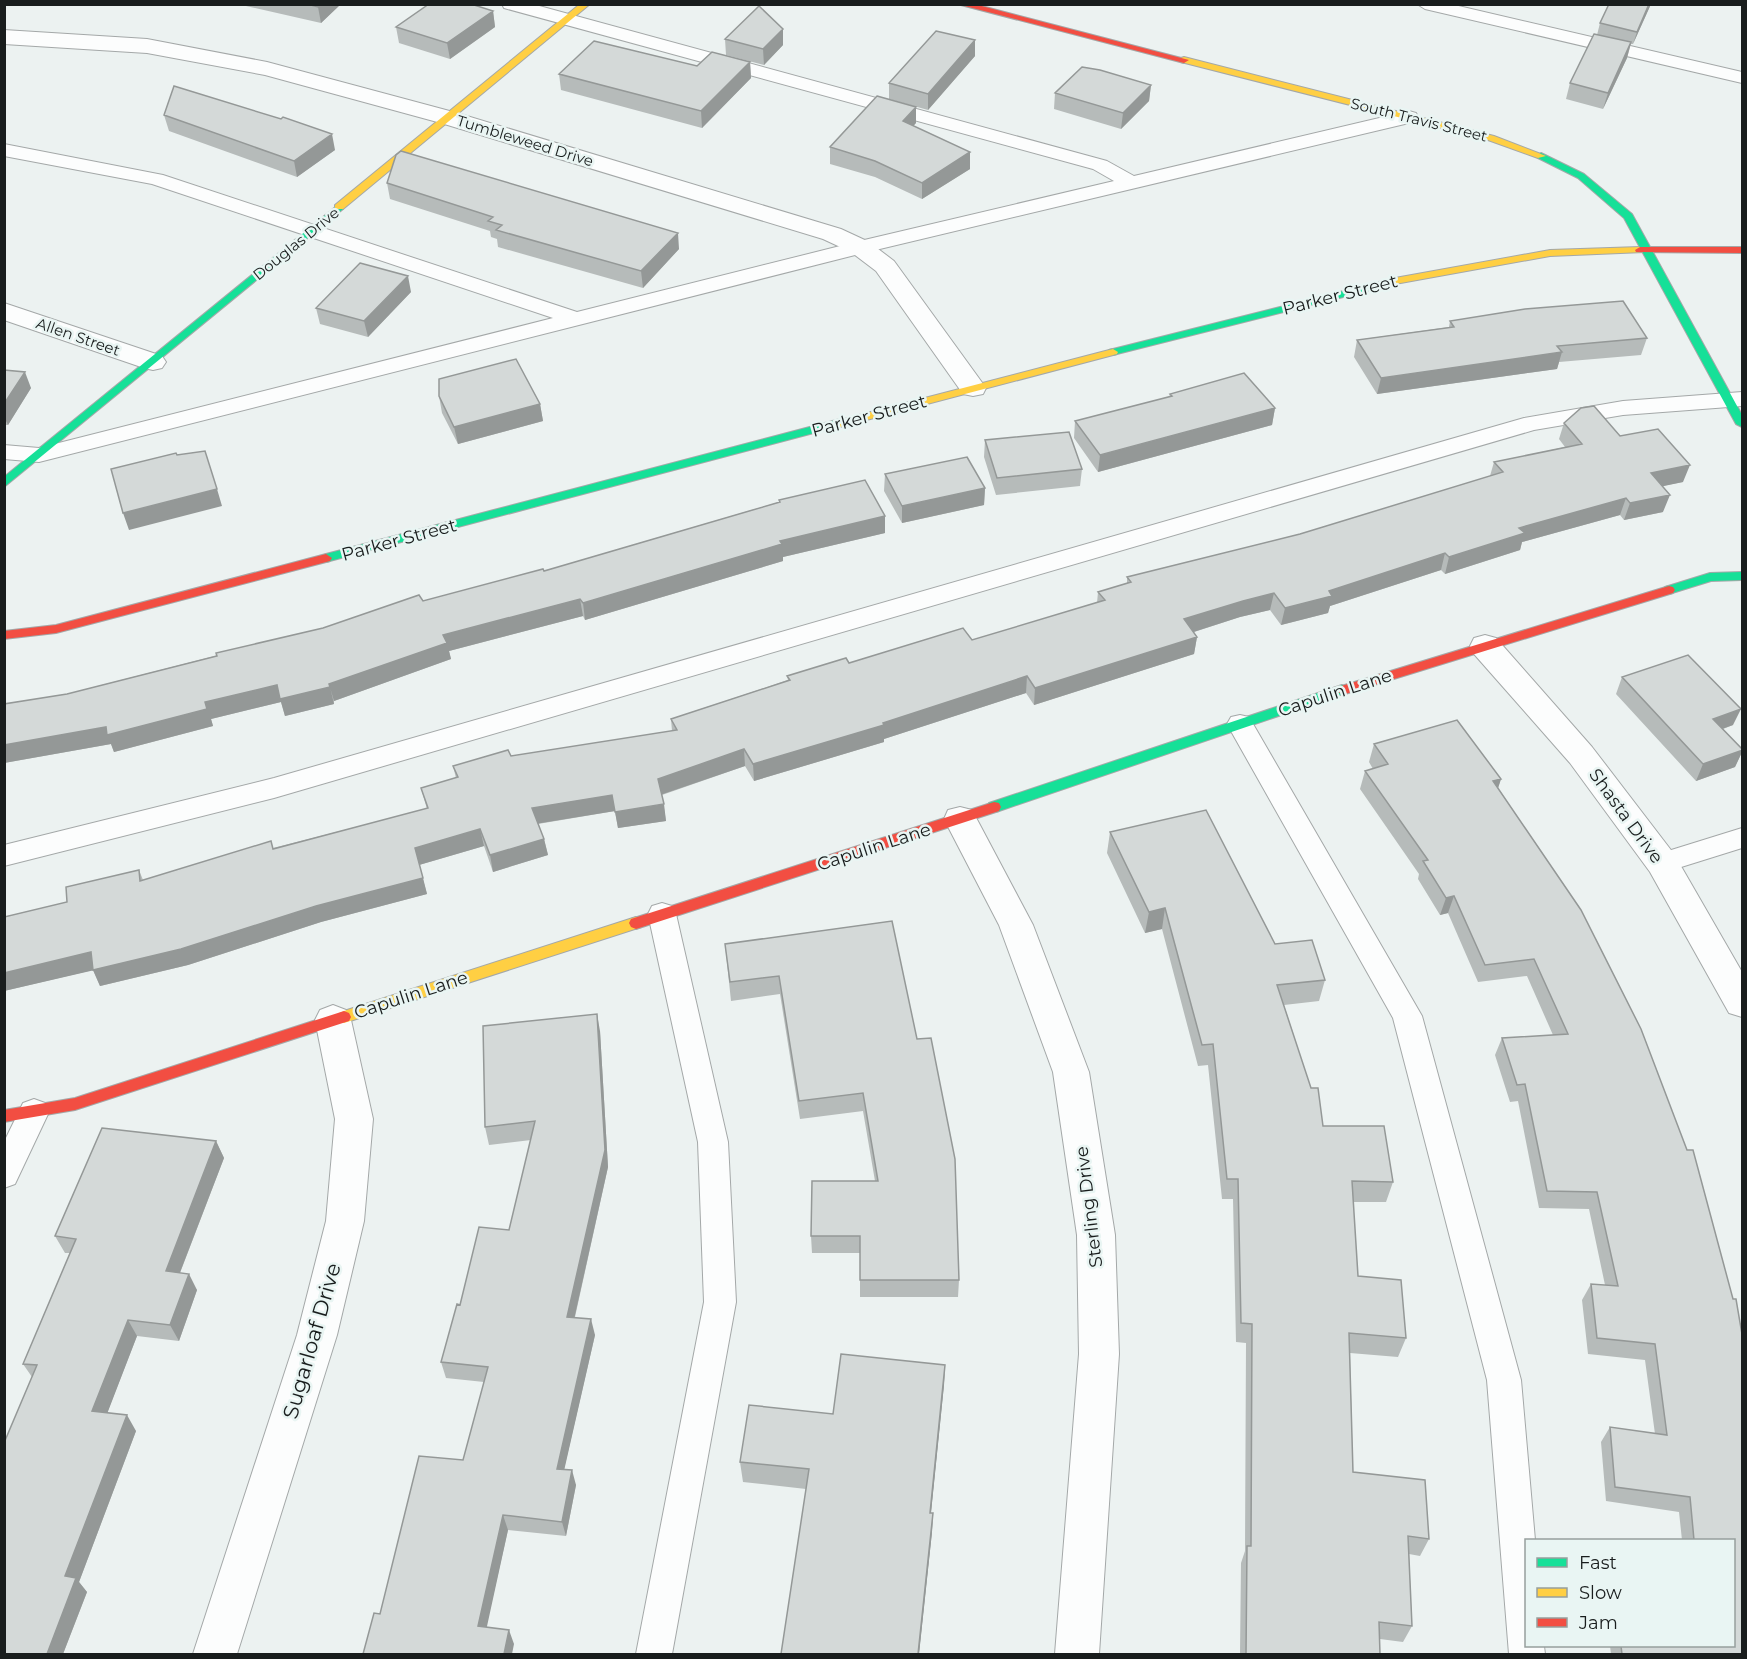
<svg xmlns="http://www.w3.org/2000/svg" width="1747" height="1659" font-family="Montserrat,sans-serif">
<style>
.lines{fill:none;stroke-linecap:round;stroke-linejoin:round}
.lane-casing{stroke:#a4a8a8;stroke-width:2}
.street-casing{stroke:#a4a8a8;stroke-width:2}
.fast-casing{stroke:#a4a8a8;stroke-width:2}
.slow-casing{stroke:#a4a8a8;stroke-width:2}
.jam-casing{stroke:#a4a8a8;stroke-width:2}
.lane{fill:#fcfdfd;fill-rule:evenodd}
.street{fill:#fcfdfd;fill-rule:evenodd}
.fast{fill:#16e098;fill-rule:evenodd}
.slow{fill:#ffcf43;fill-rule:evenodd}
.jam{fill:#f24e42;fill-rule:evenodd}
.wall{fill:#b6bbba}
.shaded-wall{fill:#949897}
.building{fill:#d4d9d8;stroke:#949897;stroke-width:1.5}
.labels{text-anchor:middle;stroke-width:5;stroke-linejoin:round;paint-order:stroke}
.far-street-label{font-size:15px;fill:#191d1d;stroke:#e9f5f3}
.street-label{font-size:18px;fill:#191d1d;stroke:#e9f5f3}
.near-street-label{font-size:21px;fill:#191d1d;stroke:#e9f5f3}
</style>
<rect width="100%" height="100%" fill="#ecf2f1"/>
<g class="lines">
<defs>
<path id="lane" d="M502,4h30l575,157 27,15 275,-65 7,2 2,4 -2,4 -7,2 -546,130 -824,209 -35,-3v-14l35,3 514,-130 -401,-134 -148,-28v-12l159,31 414,137 283,-71 254,-60 -21,-12 -589,-161z
M1417,4h33l292,68v11l-317,-74z
M1742,392v14l-119,9 -89,15 -1260,368 -270,68v-21l270,-67 1250,-360 99,-17z
M1240,715l9,2 173,299 99,364 14,160h-9v106h18l1,8h-36l-22,-274 -94,-362 -166,-294 4,-7z
M1742,828v20l-80,25 -10,-3 -4,-7 4,-7z
M662,903l10,3 4,8 52,228 8,160 -64,352h-36l68,-352 -6,-160 -50,-228 4,-8z
M34,1099l11,4 4,9 -34,72 -11,4v-46l19,-39z"/>
<path id="street" d="M4,30l143,9 120,23 190,51 384,116 28,13 25,19 92,127 -3,6 -10,2 -10,-2 -87,-123 -25,-19 -28,-13 -382,-116 -176,-48 -118,-22 -143,-9z
M4,303l158,53 4,6 -4,6 -9,2 -9,-2 -140,-48z
M1485,635l11,3 96,109 82,107 68,118v45l-13,-4 -79,-141 -80,-109 -96,-109 -4,-8 4,-8z
M960,807l12,3 61,115 56,147 26,163 4,119 -20,300h-44l24,-300 -2,-119 -24,-163 -54,-147 -55,-106 4,-9z
M333,1005l13,5 5,10 22,99 -9,102 -27,114 -100,319h-44l104,-319 29,-114 9,-102 -20,-99 5,-10z"/>
<path id="fast" d="M1541,153l43,21 48,40 110,201v12l-6,-3 -112,-206 -46,-40 -40,-20 -2,-2z
M339,204l4,1v4l-339,278v-10z
M1395,278l5,3 -1,2 -286,72 -5,-3 1,-2z
M840,419l6,4 -2,2 -518,137 -6,-4 6,-4z
M1742,572v8l-31,1 -42,13 -6,-4 2,-3 45,-14z
M1342,685l6,5 -2,3 -347,118 -5,1 -7,-5 2,-4z"/>
<path id="slow" d="M580,4h10l-247,205h-8v-4z
M1184,57l310,79 52,20 -8,2 -50,-18 -307,-78v-4z
M1640,247l5,3 -1,2 -94,4 -155,28 -5,-3 5,-3 155,-28z
M1113,349l5,3 -1,2 -277,73 -6,-4 2,-2z
M636,917l5,2 2,4 -2,4 -297,96 -5,-2 -2,-4 2,-4 5,-2z"/>
<path id="jam" d="M957,4h17l215,56 -5,3z
M1640,247h102v6l-106,-1 -1,-2z
M326,554l6,4 -2,3 -274,72 -52,6v-8l52,-6z
M1669,586l4,1 2,3 -2,3 -331,102 -6,-5 2,-3z
M994,802l5,1 2,4 -2,4 -363,118 -5,-2 -2,-4 2,-4z
M344,1011l5,2 2,4 -2,4 -274,89 -71,12v-12l71,-12z"/>
</defs>
<use href="#lane" class="lane-casing"/>
<use href="#street" class="street-casing"/>
<use href="#fast" class="fast-casing"/>
<use href="#slow" class="slow-casing"/>
<use href="#jam" class="jam-casing"/>
<use href="#lane" class="lane"/>
<use href="#street" class="street"/>
<use href="#fast" class="fast"/>
<use href="#slow" class="slow"/>
<use href="#jam" class="jam"/>
</g>
<path class="wall" d="M237,4h104l-20,19z
M1609,4h42l-18,40h-2l-4,14 -24,51 -37,-10 4,-16 27,-48 3,-12z
M493,11l2,16 -45,32 -51,-16 -3,-16z
M725,39l58,6 -19,20 -38,-10z
M975,40v16l-47,54 -39,-11v-16z
M750,62l1,16 -49,50 -141,-38 -2,-16z
M1151,85l-2,16 -28,28 -67,-20 1,-16z
M164,115l171,35 -38,27 -128,-46z
M916,123l-3,3 57,26v17l-48,30 -47,-22 -45,-13v-17z
M387,183l292,66 -36,39 -145,-41 -1,-8 -6,-2 -1,-6 -100,-32z
M411,292l-43,45 -48,-13 -4,-16z
M1450,321l197,17 -6,17 -82,7 -2,7 -180,25 -23,-37 3,-17 92,-13z
M4,370l27,18 -23,37h-4z
M1170,394l105,14 -3,17 -174,47 -24,-34 1,-17 94,-24z
M439,396l101,8 3,17 -85,23 -16,-31z
M1564,423l56,13 63,46 -21,4 1,26 -39,8 -4,-5 -98,27 -2,8 -75,24 -4,-4 -111,36 -2,7 -47,12 -11,-15 -30,7 -46,15 3,5 -3,17 -160,51 -8,-12 -142,46v3l-130,39 -9,-15 -83,29 4,26 -48,7 -3,-17 -77,13 6,15 4,16 -55,17 -9,-26 -65,19 8,29 -106,28 -133,43 -88,21 -7,-16 -89,21v-74l63,-15 72,-32 4,10 130,-32 154,-39 -6,-21 35,-10 -3,-12 219,-35 -1,-12 117,-39 -1,-4 185,-36 125,-37 1,-11 29,-8v-7l173,-43 190,-58 4,-14 71,-15 -6,-8z
M985,440l97,29 -2,17 -84,9 -12,-38z
M885,474l100,14 -1,17 -82,18 -18,-32z
M779,500l106,33 -102,24v4l-198,59 -2,-4 -134,35 2,8 -117,42v3l-49,12 -4,-14 -70,17 2,7 -99,26 -3,-8 -107,19v-59l63,-10 256,-66 100,-27 121,-30 235,-69z
M1622,677l111,48 -10,4 20,21 -8,17 -39,14 -80,-87z
M1457,720l44,59 -3,9 83,122 60,119 46,121h6l40,149h3l7,41v314h-132l-1,-8h124v-106h-52l-3,-28 -73,-11 -5,-59 9,-15 45,7 -10,-74 -57,-6 -6,-54 9,-16 14,1 -16,-76 -50,-1 -21,-107 -8,1 -15,-47 7,-17 51,-3 -26,-59 -49,6 -30,-69 -8,2 -22,-36 1,-5 -59,-85 5,-18 8,-2 -4,-7 5,-18z
M1110,832l165,112 50,36 -6,21 -35,4 39,121 70,56 -7,20h-33l5,74 48,62 -8,19 -48,-4 3,119 76,67 -9,17 -11,-2 3,72 -9,16 -23,-3v15h-140l1,-91 4,-12 1,-208 -10,-1 -3,-143h-11l-14,-134 -10,1 -36,-137 -17,4 -38,-80z
M892,921l67,359 -1,17h-98v-44h-48l-1,-17 64,-55 -12,-70 -63,8 -20,-125 -49,7 -6,-57z
M600,1031l8,136 -33,150 20,18 -31,134 12,16 -10,51 -58,-6 -22,97 28,17 -134,-30 83,-154 21,-78 -38,-4 -5,-16 19,-57 49,-75 22,-90 -42,5 -4,-18z
M216,1141l8,17 -44,115 17,17 -18,51 -42,-5 -30,77 29,18 -57,151 8,10 -24,62h-59l28,-277 -9,-13 47,-111h-5l-10,-17z
M945,1365l-1,20 -13,128h2l-1,19 -13,122h-138l25,-165 -63,-7 -3,-20 93,-48z"/>
<path class="shaded-wall" d="M320,4h21l-20,19 -3,-16z
M1649,4h2l-18,40 4,-12z
M493,11l2,16 -45,32 -3,-16z
M783,29v16l-19,20 -1,-16z
M975,40v16l-47,54v-16z
M1631,42l-4,16 -24,51 5,-16z
M750,62l1,16 -49,50 -1,-17z
M1151,85l-2,16 -28,28 2,-16z
M916,107v16l-13,14v-16z
M332,134l3,16 -38,27 -3,-16z
M970,152v17l-48,30v-16z
M678,233l1,16 -36,39 -2,-17z
M408,276l3,16 -43,45 -4,-16z
M1562,352l-5,17 -180,25 4,-16z
M25,372l6,16 -23,37 -4,-8v-13z
M540,404l3,17 -85,23 -4,-17z
M1275,408l-3,17 -174,47 2,-17z
M1690,465l-7,17 -38,8 6,-17z
M985,488l-1,17 -82,18v-17z
M217,489l5,17 -93,24 -6,-17z
M1670,495l-7,17 -39,8 6,-17z
M1626,498l-6,17 -98,27 -2,8 -75,24 4,-17 70,-29z
M885,516v17l-102,24v4l-198,59 -2,-17 197,-62z
M1445,553l-4,17 -111,36 -2,7 -47,12 4,-17 44,-17z
M1274,593l-4,17 -30,7 -59,19 3,-17 59,-18z
M580,599l3,17 -134,35 2,8 -117,42 -5,-17 114,-49z
M1197,637l-3,17 -160,51 1,-17z
M1027,676l-1,17 -142,46v3l-130,39 -1,-17z
M277,685l53,2 4,17 -49,12 -4,-14 -70,17 2,7 -99,26 -3,-8 -107,19v-18l201,-43z
M1741,709l-8,16 -28,10 8,-16z
M744,749l1,17 -85,29 -2,-16z
M1743,750l-8,17 -39,14 7,-17z
M1501,779l-6,18 -2,-16z
M612,795l3,16 -80,13 -3,-16z
M664,804l2,17 -48,7 -3,-16z
M480,829l4,17 -65,19 -4,-17z
M544,839l4,16 -55,17 -3,-17z
M423,878l4,16 -106,28 -133,43 -88,21 -7,-16 223,-64z
M1454,896l-6,17 -8,2 6,-17z
M1165,908l-3,21 -17,4 4,-21z
M91,952l8,17 -95,22v-18z
M597,1014l3,17 8,136 -37,166 -4,-16z
M216,1141l8,17 -50,130 -8,-17z
M189,1274l8,16 -18,51 -9,-16z
M591,1319l4,16 -34,149 -4,-15z
M128,1320l9,16 -35,91 -10,-16z
M945,1365l-1,20 -15,147 1,-19z
M127,1415l9,16 -57,151 8,10 -24,62h-16l18,-78z
M572,1470l4,15 -10,51 -4,-14z
M933,1513l-1,19 -13,122h-1z
M503,1515l5,15 -24,110 -6,-14z
M509,1630l5,14 -2,10h-8z"/>
<path class="building" d="M307,4h13l-2,3z
M429,4h42l22,7 -46,32 -51,-16z
M1609,4h40l-12,28 -37,-9z
M759,6l24,23 -20,20 -38,-10z
M936,31l39,9 -47,54 -39,-11z
M1594,34l37,8 -23,51 -38,-10z
M594,41l103,25 15,-14 38,10 -49,49 -142,-37z
M1082,67l18,3 51,15 -28,28 -68,-20z
M174,86l107,33 2,-2 49,17 -38,27 -130,-46z
M877,96l39,11 -13,14 67,31 -48,31 -47,-22 -45,-14z
M401,151l277,82 -37,38 -145,-41 6,-5 -14,-4 5,-4 -106,-34 9,-28z
M360,263l48,13 -44,45 -48,-13z
M1623,301l24,37 -90,8 5,6 -181,26 -24,-38 97,-13 -4,-6 75,-12z
M516,359l24,45 -86,23 -15,-31v-17z
M4,370l21,2 -21,32z
M1244,373l31,35 -175,47 -25,-34 97,-25 -2,-2z
M1594,406l26,30 38,-7 32,36 -39,8 19,22 -40,8 -4,-5 -107,30 6,5 -76,24 -4,-4 -116,38 3,5 -47,12 -11,-15 -31,8 -59,18 13,18 -162,51 -8,-12 -144,47 1,2 -131,39 -9,-15 -86,30 6,25 -49,8 -3,-17 -80,13 12,31 -54,16 -10,-26 -65,19 8,30 -107,28 -135,43 -88,21 -2,-18 -87,21v-56l63,-15 -1,-15 73,-17 1,11 131,-40 2,8 155,-41 -7,-20 37,-11 -5,-11 55,-16 3,6 166,-26 -6,-11 119,-39 -3,-4 59,-18 3,5 114,-35 9,12 133,-40 -7,-8 33,-10 -4,-5 173,-43 203,-62 -9,-10 88,-18 -18,-21 17,-15z
M1069,432l13,37 -85,9 -12,-38z
M205,451l12,38 -94,24 -12,-44 65,-16 1,2z
M967,457l18,31 -83,18 -17,-32z
M865,480l20,36 -105,25 2,3 -199,59 -3,-4 -137,36 4,8 -118,41 1,3 -50,12 -3,-14 -72,17 2,7 -100,26 -1,-8 -102,18v-41l63,-10 150,-38 -1,-3 107,-25 96,-33 4,6 120,-32 1,2 236,-69 -1,-2z
M1688,655l53,54 -28,10 30,31 -40,14 -81,-87z
M1457,720l44,59 -8,2 88,129 60,119 46,121h6l40,149h3l7,41v314h-121l-1,-8h113v-106h-40l-4,-43 -75,-10 -5,-60 57,8 -12,-91 -58,-6 -6,-54 27,2 -21,-94 -50,-1 -22,-107 -8,1 -15,-47 66,-4 -34,-75 -49,6 -31,-69 -8,2 -23,-37 5,-1 -63,-89 23,-7 -14,-20z
M1206,810l69,134 37,-4 13,40 -48,5 34,103h7l5,38h61l9,56 -41,-1 6,95 43,4 5,58 -57,-5 4,139 72,8 4,59 -21,-3 4,90 -33,-4 1,32h-134l1,-108h4l1,-222 -11,-1 -3,-144h-11l-14,-135 -11,1 -37,-137 -16,4 -39,-80z
M892,921l25,118 14,-1 24,121 4,121h-99v-44h-49l1,-55h66l-15,-88 -64,8 -20,-125 -49,6 -5,-38z
M597,1014l8,136 -38,167 24,2 -34,150 15,1 -10,52 -59,-7 -25,111 31,4 -5,24h-141l11,-41 6,1 39,-158 44,4 25,-93 -47,-5 16,-58 3,1 19,-78 30,3 26,-109 -50,6 -2,-101z
M102,1128l114,13 -50,130 23,3 -19,51 -42,-5 -36,91 35,4 -62,161 11,2 -29,76h-43v-211l33,-78 -14,-1 53,-125 -21,-3z
M841,1354l104,11 -15,148h3l-15,141h-137l28,-185 -69,-7 9,-57 84,9z"/>
<g class="labels">
<g class="far-street-label">
<text transform="translate(1419 120) rotate(14)" y="5">South Travis Street</text>
<text transform="translate(525 141) rotate(17)" y="5">Tumbleweed Drive</text>
<text transform="translate(296 244) rotate(-39)" y="5">Douglas Drive</text>
<text transform="translate(78 337) rotate(19)" y="5">Allen Street</text>
</g>
<g class="street-label">
<text transform="translate(1340 295) rotate(-14)" y="6">Parker Street</text>
<text transform="translate(869 416) rotate(-15)" y="6">Parker Street</text>
<text transform="translate(399 540) rotate(-15)" y="6">Parker Street</text>
<text transform="translate(1335 693) rotate(-18)" y="6">Capulin Lane</text>
<text transform="translate(1626 816) rotate(54)" y="6">Shasta Drive</text>
<text transform="translate(874 847) rotate(-18)" y="6">Capulin Lane</text>
<text transform="translate(411 995) rotate(-18)" y="6">Capulin Lane</text>
<text transform="translate(1089 1207) rotate(-97)" y="6">Sterling Drive</text>
</g>
<g class="near-street-label">
<text transform="translate(312 1341) rotate(-74)" y="7">Sugarloaf Drive</text>
</g>
</g>
<rect width="1747" height="1659" fill="none" stroke="#191d1d" stroke-width="12"/>
<rect x="1525" y="1539" width="210" height="108" fill="#e9f5f3" stroke="#969f9d" stroke-width="1.5"/>
<rect x="1537" y="1558" width="30" height="9" fill="#16e098" stroke="#969f9d" stroke-width="1.5"/>
<text x="1579" y="1569" font-size="18" fill="#191d1d">Fast</text>
<rect x="1537" y="1588" width="30" height="9" fill="#ffcf43" stroke="#969f9d" stroke-width="1.5"/>
<text x="1579" y="1599" font-size="18" fill="#191d1d">Slow</text>
<rect x="1537" y="1618" width="30" height="9" fill="#f24e42" stroke="#969f9d" stroke-width="1.5"/>
<text x="1579" y="1629" font-size="18" fill="#191d1d">Jam</text>
</svg>
